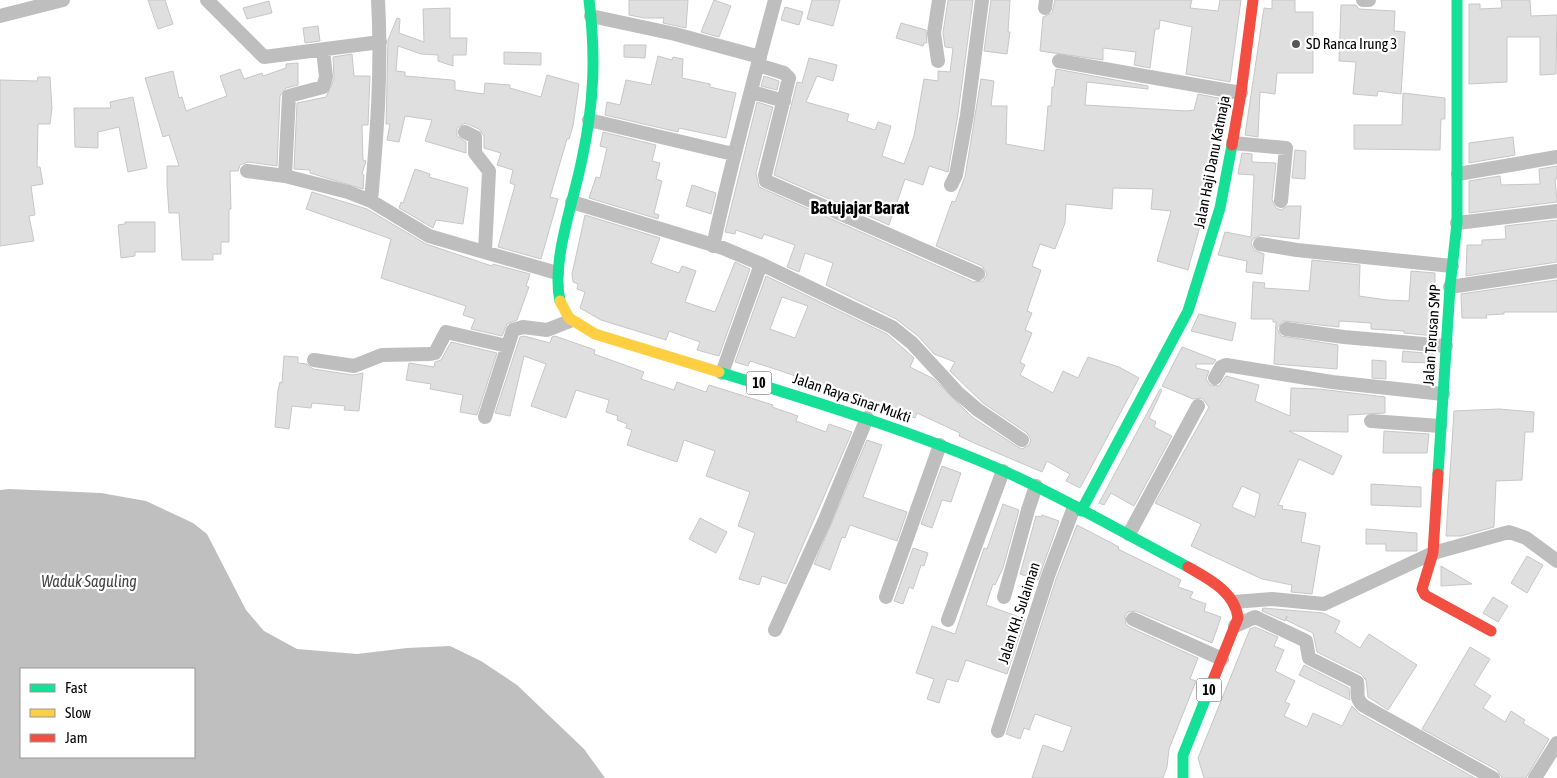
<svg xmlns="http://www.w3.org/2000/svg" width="1557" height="778" font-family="'Asap Condensed',sans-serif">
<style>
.water{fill:#bfbfbf;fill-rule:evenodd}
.building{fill:#dfdfdf;stroke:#c7c7c7;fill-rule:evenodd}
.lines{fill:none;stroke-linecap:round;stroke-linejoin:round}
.street{stroke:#bebebe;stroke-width:14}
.fast{stroke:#16e098;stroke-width:11}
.slow{stroke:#ffcf43;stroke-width:11}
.jam{stroke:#f24e42;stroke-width:11}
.poi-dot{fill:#595959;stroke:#fff;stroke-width:2}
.labels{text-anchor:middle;stroke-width:4.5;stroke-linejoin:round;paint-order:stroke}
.shield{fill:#fff;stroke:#4c4c4c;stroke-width:1}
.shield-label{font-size:14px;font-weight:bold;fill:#000}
.poi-label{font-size:15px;fill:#000;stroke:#fff;text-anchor:start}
.street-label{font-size:15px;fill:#000;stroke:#fff}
.water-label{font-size:16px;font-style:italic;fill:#444;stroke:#fff}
.quarter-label{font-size:18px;font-weight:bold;fill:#000;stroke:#fff}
</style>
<rect width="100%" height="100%" fill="#fff"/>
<path class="water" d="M9,489l92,4 45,8 47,22 14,11 39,76 18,21 33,18 60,5 50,-6 43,-2 31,15 36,24 67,64 21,29h-605v-288zM21,669h173v88h-173z"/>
<path class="building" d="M148,0h17l8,24 -15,5z
M629,0h59l-2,28 -23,-5 1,-5h-20l-15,-3z
M714,0l17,6 -12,31 -18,-5z
M812,0h28l-7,26 -26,-7z
M948,0h25l-15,114 -10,58 -19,-6 -6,19 -18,-6 -16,46 -115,-50 23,-93 5,1 7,-25 28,7 -4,16 -16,-5 -11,26 43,12 -2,7 28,9 3,-8 13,4 -9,30 22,8 10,-28 10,-57 14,2v-10l12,1 3,-24 -8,-1 -2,-14z
M991,0h19l-2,32h2l-3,22 -23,-3z
M1055,0h137l-2,8 28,3 2,-11h21l-11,82 -44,-8 6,-47 -32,-7 -1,9h-4l-5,39 -16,-3 2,-13 -33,-4v12l-63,-9 3,-34 9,-4z
M1272,0h23v12h18v61h-36l-2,21 -15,-2 -2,45 -13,-2 19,-127 8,1z
M1501,0h29l1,16 26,-1 -1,59 -16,1v-38h-33v45l-38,2v-80h11v5l22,-1z
M269,1l3,12 -25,6 -4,-11z
M1341,5h15l3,4 36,2 -1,20 11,1 -4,62 -23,-3 -1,5 -24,-2 3,-32 -17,-1z
M785,7l18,5 -4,13 -18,-5z
M450,8v30h17l-1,17h-13v11l-15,-5v-6l-17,-1 -23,-8 -2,25 9,1v4l47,4 3,1v9l29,4 1,-11 25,2v3l31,9 6,-22 32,9 -6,42 -4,13h-2l-17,58 8,2 -17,60 -43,-12 17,-62 -5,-2 3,-13 -16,-5 4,-12 -17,-5v-12l-5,-7 -14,-6 -8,5v8l9,6v11l-41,-12 7,-21 -27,-4 -6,26 -12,-2 3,-16h-4l2,-84 9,-22 3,1 -1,14 25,9 -1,-33z
M901,23l25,7 1,13h-3l-1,3 -27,-8z
M318,26l2,15 -15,2 -2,-15z
M624,45h22l-1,13 -21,-1z
M504,52l37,1v12l-37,-1z
M352,54l2,22h16l-2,49h-6l1,35 3,1 -4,13 2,1 -1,14 -53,-16v-3l-16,-1 3,-66 29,-6 8,-18 -1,-22z
M658,56l14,4 1,-3 10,2 -1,19 28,6v3l26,6 -10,45 -47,-10 -1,4 -73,-17 2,-13 13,3 6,-25 25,5z
M298,63v22l-12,3 -6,8 -3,70 -29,-4 -8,3 -2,6h-8l1,38h-2v33h-8v12h-8v6h-31l-3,-47h-10l-2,-29v-18h12l-10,-31 -6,2 -18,-59 28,-7 6,27 3,-1 4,14 41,-15 -7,-20 20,-7 4,10 18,-6 1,3 23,-8v-4z
M1056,69l92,17v3l-61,-7 -2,23 102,6 7,-1 4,-16 30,6 -4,18 -3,-1 -6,30h4l-4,24 -27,99 -31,-9 14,-50 -20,-2 2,-20 -40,-1 -1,21 -46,-5 -1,19 -10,26 -15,-5 -8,22 9,4 -14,41 5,2 -7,17 7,3 -12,29 5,3 -5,10 33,18 10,-22 15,7 10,-21 31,10 20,11 -59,110 -14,-7 4,-7 -23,-13 -5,11 -68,-29 -15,-7 1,-3 -43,-20 -2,5 -76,-28 -1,3 -32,-9 1,-4 -29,-10 -28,-9 -2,5 -13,-4 31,-86 121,58 27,24 -4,9 24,12 38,38 46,30 4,2 7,-4 2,-5 -4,-7 -44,-30 -33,-32 5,-9 -21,-8 -16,-18 -22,-17 -70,-34 7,-22 -28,-10 -6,19 -12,-5 8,-22 -31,-11 -2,5 -26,-9 -1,4 -10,-2 32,-130 16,5 -17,66 3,14 215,95 9,-1 4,-7 -5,-8 -46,-20 16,-45 3,1 10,-25 16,-98 13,2 -3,25h16l-1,38 38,7 4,-45h3l1,-19h2zM782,297l26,9 -13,32 -25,-9z
M764,76l15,5 -2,9 -16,-4z
M38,77h12l2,31 -2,16h-12l-1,43h3l3,17 -12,2 4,29 -6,1 5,25 -34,5v-166l37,1z
M1403,93l42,5v21h-4l-1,31 -86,-1v-24h48z
M133,97l14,71 -19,4 -9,-45 -21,5v16l-23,-1 -1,-39h37l-1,-6z
M603,132l53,13 -4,16 8,2 -4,16 6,2 -8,32 5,2 -1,4 -69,-21 7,-21 4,1 7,-30 -7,-2z
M1513,137l2,18 -46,8v-20z
M1295,150l11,1 -1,28 -13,-1z
M1242,153l10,1v8l24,1 -4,37 4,8 5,2 7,-4h13l-2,33 -38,-4 -8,4 -2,4 3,7 10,4 -2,20 -16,-2 1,-11 -29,-6 7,-23 26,5 3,-62 -16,-1z
M1557,166v13h-2l2,23 -88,11v-32l31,-5 1,9 39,-1 -1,-15z
M415,169l15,5 -1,3 39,11 -5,36 -27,-4 -3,8 -34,-20 2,-6 2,1z
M692,185l24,8 -5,21 -25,-8z
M312,192l55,17 59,35 66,22 1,-2 37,10 -4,12 3,1 -12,33 -10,4 -5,12 -31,-7 4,-10 -12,-4 3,-9 -85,-28 10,-39 -85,-30z
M585,215l75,23 -9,25 28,10 3,-7 14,5 -11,31 30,10 20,-50 15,7 -31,87 -22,-6 3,-8 -31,-11 -3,9 -65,-20 -21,-12 5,-16 -8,-3 1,-5 -5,-2 -1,-8z
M1557,220v42l-91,14 1,-31h15v-5l24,-1 -1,-13z
M125,222h30v30h-20v4l-14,2 -3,-33 7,-1z
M1312,260l48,5 -1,31 28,4 22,1 2,-30 24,2v63l-31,-3v-2l-33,-2v-6l-32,-2v6l-56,-6 -6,7 4,8 57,9 -1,24 -63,-5 2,-42h-3v-3h-22l2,-37 12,1 -1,5 45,3z
M1557,280v32h-53v2l-18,1 1,3h-25l-1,-24z
M1199,314l37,9 -4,18 -41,-10z
M524,336l26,7 2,-6 3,-1 40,14 -1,4 50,18 -3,7 33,11 3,-8 29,10 3,-7 64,20 -1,2 26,9 -2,5 30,11 3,-8 23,8 -66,152 -24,-8 -3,9 -20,-6 16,-46 -17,-7 12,-34 -44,-16 9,-25 -31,-11 -7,22 -50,-17 5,-15 -6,-2 1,-4 -10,-4 1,-4 -12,-4 3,-12 -33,-10 -10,28 -35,-12 15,-42 -22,-8 -14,60 -15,-3 25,-76z
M451,342l46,11 -20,62 -17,-3 3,-17 -33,-6 1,-5 -25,-4 3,-17 25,4 1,-5 6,-2z
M1182,347l34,13 -3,4h-17v4l13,3 -3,8 4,6 9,1 7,-10 33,9 -4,16 35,15 1,-28 28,1 66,8v16l-37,2v17l-59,-1 53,25 -9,19 -34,-16 -21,46 5,1 -1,3 24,4 -5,29 19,4 -8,48 -21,-2 1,-7 -30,-6 -71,-33 10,-22 -46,-21 54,-96 -7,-9 -9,1 -31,-13zM1242,486l18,8 -5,23 -23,-10z
M1403,351l31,3 -1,9 -31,-1z
M284,356l14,1v6l9,1 6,5 40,6 10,-2 -4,38 -15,-1 1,-4 -33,-3 -1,5 -19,-2 -3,23 -14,-2 3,-37 2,-8 2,1z
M1372,360l14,1v18l-14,-1z
M1160,389l2,1 -13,28 7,4 -2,5 18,9 -38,70 -23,-13 -7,12 -5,-2z
M1499,409l35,3 -1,20h-8l-3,48 -26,1 -2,46 -33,9h-15l8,-125z
M1384,431l45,3 -2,19h-44z
M867,440l15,5 -19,52 44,15 -10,29 -47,-16 -5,13 -3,-1 -12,33 -16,-6z
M942,466l19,7 -10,29 -9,-2 -10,28 -11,-4z
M1371,484l50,3v20l-50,-2z
M1003,504l16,6 -16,58 -8,17 -2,-1 -7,21 39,14 -18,55 -41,-14 -8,22 -11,-3 -8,24 -12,-4 7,-20 -18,-6 16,-47 23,8 29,-86 3,1z
M1042,515l17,6 -21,59 -18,-6 16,-58 5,1z
M700,518l27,14 -11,21 -27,-14z
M1077,525l42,22 -1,2 63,31 -3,7 15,5 -3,6 16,6 -2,7 17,6 -9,26 -76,-32 -8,1 -3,4 1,8 3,3 69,31 -8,21 6,2 -27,68 -2,18 -4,11h-131l11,-33 20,7 9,-25 -37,-13 -6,16 -5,-2 -4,11 -14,-5 50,-155z
M1366,529l51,4v18h-31v-7h-20z
M913,548l15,5 -4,13 -3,-1 -8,24 -4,-2 -6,17 -9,-3z
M1527,556l16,9 -16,28 -16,-10z
M1441,566l31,18 -31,2z
M1493,597l15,9 -10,16 -15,-9z
M1263,608l60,5 17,8 -5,11 25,16 9,-14 48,31 -29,45 -20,-13 -2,-17 -5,-6 -44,-22 -4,-19 -27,-13 1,-4 -2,5 -23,-10z
M1255,627l23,10 -4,9 10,4 -9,21 20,10 -10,21 5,2 -6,12 23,11 6,-14 29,13 10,-20 8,8 115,64h-271l-6,-20 52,-129z
M1470,647l20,12 -16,26 17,11 -8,12 22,14 6,-11 14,9 -2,3 26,16 -23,39h-24l-5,-8 -75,-41z
M1304,665l45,23 1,12 -51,-25z"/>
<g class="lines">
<path class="street" d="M207,0l57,57 116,-15
M1363,0h6
M1045,8l1,-8
M0,16l63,-16
M591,16l84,18 85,23
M938,61l-4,-28 5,-33
M1059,61l182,32
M758,65l26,8 5,5 -24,97 1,6 212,93
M752,92l32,9
M589,120l144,34
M465,132l10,5v16l14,18 -4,80
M1233,143l53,5 -5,53
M247,171l38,5 63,16 23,9 58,35 128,37
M1458,174l99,-17
M285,176l4,-80 34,-9 3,-10 -3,-27
M951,185l5,-10 11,-60 15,-115
M371,201c6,-67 11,-134 7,-201
M572,202l151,46 38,16 131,63 20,16 46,50 20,17 44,30
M1457,223l100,-12
M1260,244l37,6 155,16
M713,246c18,-83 40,-164 62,-246
M1450,287l107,-16
M1286,329l58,8 102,9
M314,360l40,6 28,-11 48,-1 5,-1 11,-21 61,14
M722,373l39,-109
M1215,378l6,-11 5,-2 106,17 111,12
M485,417l28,-87 10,-3 24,3 23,-9
M1371,421l69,5
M1129,534l69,-128
M886,597l54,-152
M1004,597l24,-87 8,-24
M1234,602l38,-3 52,5 109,-51 76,-21 17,6 31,23
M1133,619l89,40
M948,620l55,-149
M1235,626l20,-9 51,24 3,17 48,24c2,10 -3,16 7,24l129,72
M775,630l49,-108 43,-104
M998,731l50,-155 26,-69
M1535,778l22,-35"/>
<path class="fast" d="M560,301c-9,-41 14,-100 22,-142 12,-55 14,-103 7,-159
M719,372c96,30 194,59 287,100 62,28 121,63 182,95
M1438,474l12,-187 7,-64v-223
M1081,511l107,-200 32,-103 12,-63
M1183,778v-23l24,-60"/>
<path class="slow" d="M560,301l9,17 26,16 124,38"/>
<path class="jam" d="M1232,145l9,-52 12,-93
M1438,474l-5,79 -11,36 3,6 66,36
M1188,567c21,12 47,25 50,51l-31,77"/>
</g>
<circle class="poi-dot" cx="1296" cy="44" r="5"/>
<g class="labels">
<g class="shield">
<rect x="746.5" y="371.5" width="25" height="23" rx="4"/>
<rect x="1196.5" y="678.5" width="25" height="23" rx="4"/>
</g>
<g class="shield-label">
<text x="759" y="388">10</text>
<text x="1209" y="695">10</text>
</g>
<g class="poi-label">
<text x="1306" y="49">SD Ranca Irung 3</text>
</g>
<g class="street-label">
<text transform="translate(1212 162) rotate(-79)" y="5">Jalan Haji Danu Katmaja</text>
<text transform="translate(1432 335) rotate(-86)" y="5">Jalan Terusan SMP</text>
<text transform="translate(852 398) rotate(19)" y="5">Jalan Raya Sinar Mukti</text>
<text transform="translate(1019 613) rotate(-72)" y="5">Jalan KH. Sulaiman</text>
</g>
<g class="water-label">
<text x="89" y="587">Waduk Saguling</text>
</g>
<g class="quarter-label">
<text x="860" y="214">Batujajar Barat</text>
</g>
</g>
<rect x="20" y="668" width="175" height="90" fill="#ffffff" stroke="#999999"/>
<rect x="30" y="684" width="25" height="8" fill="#16e098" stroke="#999999"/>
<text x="65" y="693" font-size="15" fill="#000000">Fast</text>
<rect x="30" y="709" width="25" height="8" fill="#ffcf43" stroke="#999999"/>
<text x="65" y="718" font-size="15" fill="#000000">Slow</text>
<rect x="30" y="734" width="25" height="8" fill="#f24e42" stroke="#999999"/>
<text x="65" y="743" font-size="15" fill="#000000">Jam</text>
</svg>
